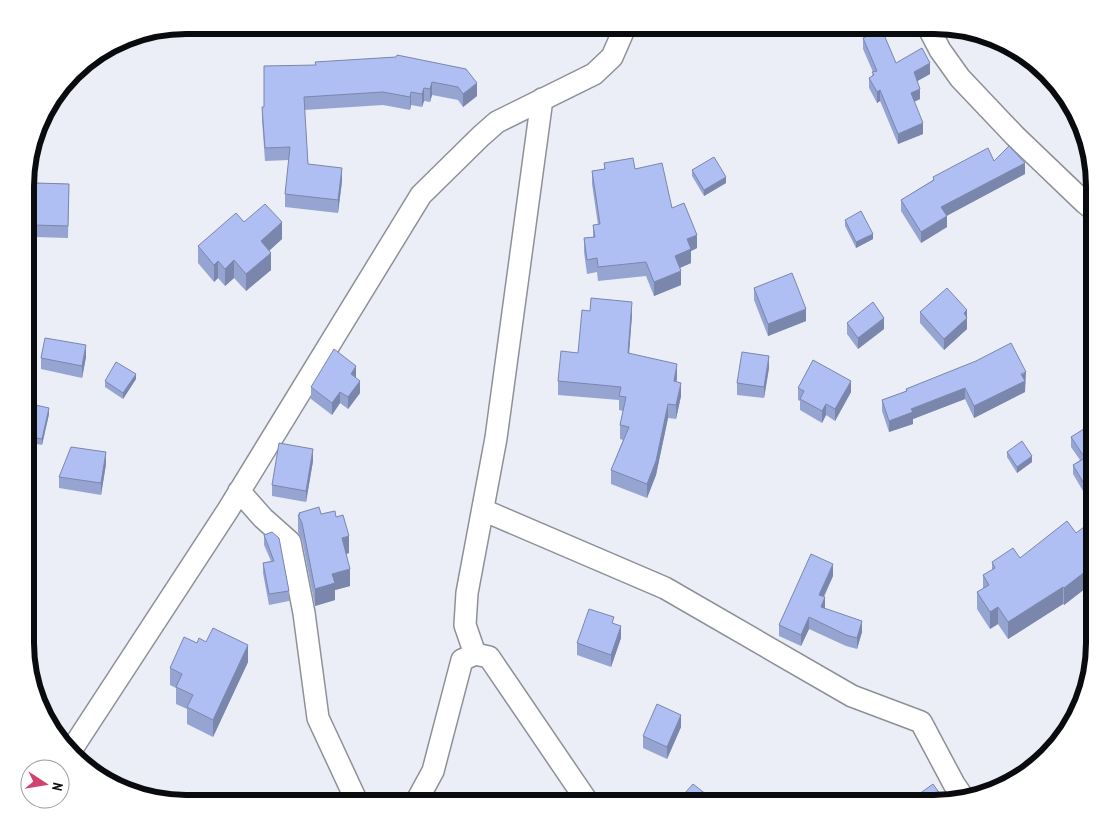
<svg xmlns="http://www.w3.org/2000/svg" width="1120" height="829" font-family="'PT Sans Narrow',sans-serif">
<style>
.lines{fill:none;stroke-linecap:round;stroke-linejoin:round}
.street-casing{stroke:#8d9097;stroke-width:24}
.street{stroke:#fff;stroke-width:21}
.wall{fill:#96a4d2}
.shaded-wall{fill:#7a86ab}
.building{fill:#afbff4;stroke:#7a86ab}
.rim{fill:none;stroke:#0a0b0e;stroke-width:6}
</style>
<rect width="100%" height="100%" fill="#ebeef6"/>
<g class="lines">
<defs>
<path id="street" d="M927,25l13,25 20,28 55,58 70,67 10,8
M239,491l24,27 27,24 14,71 14,105 40,86
M483,510l182,78 187,108 69,26 33,62 9,13
M475,654l-10,-29 2,-32 29,-155 46,-339
M70,752l158,-242 193,-315 60,-59 16,-14 97,-48 18,-17 14,-32
M415,804l18,-33 29,-111 13,-6 14,3 100,147"/>
</defs>
<use href="#street" class="street-casing"/>
<use href="#street" class="street"/>
</g>
<path class="wall" d="M204,25h17v5h-17z
M863,38l33,25 34,11 -13,7 3,18 -6,3 9,32 -25,10 -18,-43 -3,2 -8,-15v-10l3,-2 1,-4 -10,-23z
M396,57l81,39 -14,11 -5,-7 -26,-5 -2,7 -6,-1 -2,6 -11,-2 -1,5 -27,-5 -79,5 4,54 34,17 -4,32 -53,-6v-13l4,-34 -24,1 -3,-41v-13h2l51,-42z
M994,161l31,13 -78,41v12l-26,16 -20,-32v-11l32,-20v-3z
M604,163l31,6 37,39 25,40 -6,3v12l-11,5 1,17 -27,11 -8,-20 -48,5 -1,-9 -10,2 -3,-22v-14l9,-1v-12h5l-6,-41v-13l12,-2z
M692,170l34,13 -22,13 -12,-20z
M36,183l33,1 -1,54 -33,-1z
M845,220l28,19 -17,9 -11,-22z
M244,222l38,17 -13,12 2,19 -25,21 -12,-13 -9,8 -7,-8 -4,4 -16,-19v-17z
M754,288l52,33 -38,15 -14,-36z
M967,310v19l-23,21 -24,-27v-11z
M632,315l-3,38 48,25 -1,4 5,14 -5,23 -8,-1 -12,57 -9,23 -36,-14v-14l12,-30 -3,-1v-14l3,-14 -4,-1v-10l-61,-5v-14l20,-28z
M847,323l37,6 -26,20 -11,-15z
M86,357l-4,21 -41,-9v-11z
M769,368l-5,30 -27,-3v-12z
M356,378l4,15 -12,16 -8,-6 -8,12 -21,-16v-12z
M136,379l-13,20 -18,-12v-6z
M1026,383l-1,1v8l-51,26 -9,-19 -52,20v5l-24,8 -7,-21v-11l24,-9v-2z
M798,388l53,4 -16,29 -9,-6 -4,8 -22,-13v-9l-2,-1z
M49,414l-7,31 -16,-3v-12z
M1095,422l-12,69 -10,-17v-9l7,-5 -9,-13v-10z
M1007,452l25,10 -15,11 -10,-16z
M313,461l-7,41 -34,-6v-11z
M106,464l-5,31 -42,-7v-11z
M299,513l37,4 13,36 -3,1 4,32 -15,4v10l-20,6 -13,-66 -4,-8v-17h1z
M1076,533l19,8v40l-31,24 -1,-1 -55,35 -10,-15 -8,5 -13,-20v-17l6,-3v-14l9,-5v-8l28,-4z
M264,535l25,56v10l-20,4 -6,-32v-10l8,-2 -7,-16z
M833,576l-9,21 1,12 37,23 -5,17 -11,-3 -37,-17 -8,17 -22,-10v-11z
M614,624l7,14 -10,29 -34,-12v-12z
M197,643l51,19 -35,75 -26,-13v-15l-11,-5v-16l-6,-3v-17z
M681,727l-14,32 -24,-11v-12z
M915,797l19,7h-19z"/>
<path class="shaded-wall" d="M930,63v11l-16,9v-11z
M432,82v13l-2,7v-13z
M477,83v13l-14,11v-13z
M424,88v13l-2,6v-13z
M920,89v10l-9,4v-10z
M880,90v11l-3,2v-11z
M411,92v13l-1,5v-13z
M923,123v11l-25,10v-10z
M1025,163v11l-84,45v-12z
M342,168v13l-4,32v-13z
M726,177v6l-22,13v-6z
M947,216v11l-26,16v-11z
M282,222v17l-21,19v-17z
M873,234v5l-17,9v-6z
M697,235v13l-6,3v12l-16,7v-14l12,-17z
M271,253v17l-25,21v-17z
M234,260v18l-9,8v-17z
M218,261v17l-4,4v-17z
M681,271v14l-27,11v-14z
M632,302v13l-4,52v-14z
M806,309v12l-38,15v-12z
M967,310v19l-23,21v-11l20,-26z
M884,318v11l-26,20v-11z
M86,345v12l-4,21v-12z
M769,356v12l-5,30v-11z
M677,364v14l-3,17v-14z
M356,366v12l-5,-4z
M1026,372l-1,20 -51,26v-12z
M136,374v5l-13,20v-6z
M360,381v12l-12,16v-12z
M851,381v11l-16,29v-12z
M681,383v13l-5,23v-14z
M965,388v11l-52,20v5l-24,8v-11l22,-12z
M340,392v11l-8,12v-12z
M668,404v14l-12,57 -9,23v-14z
M826,404v11l-4,8v-12z
M49,408v6l-7,31v-6z
M313,449v12l-7,41v-11z
M106,452v12l-5,31v-12z
M1032,456v6l-15,11v-6z
M1095,474v9l-12,8v-9z
M349,536v17l-7,2v-17z
M833,564v12l-14,30v-11z
M1095,564v17l-31,24v-17z
M350,569v17l-15,4v10l-20,6v-17l17,-15z
M1063,587v17l-55,35v-17z
M825,597v11l-4,11v-12z
M998,607v17l-8,5v-17z
M809,617v12l-8,17v-11z
M862,621v11l-5,17v-11z
M621,626v12l-10,29v-12z
M248,645v17l-35,75v-17z
M681,715v12l-14,32v-12z
M707,795v6l-3,3h-5z"/>
<path class="building" d="M882,30l14,33 26,-15 8,15 -16,9 6,17 -9,4 12,30 -25,11 -18,-44 -3,2 -8,-14 5,-3 -2,-3 5,-1 -14,-33z
M397,55l69,14 11,14 -14,11 -5,-7 -26,-5 -2,7 -6,-1 -2,6 -11,-2 -1,5 -27,-5 -79,5 4,67 34,4 -4,32 -53,-6 5,-47 -25,1 -3,-41h2v-41l52,-1 -1,-3 81,-5z
M1009,146l16,17 -84,44 6,9 -26,16 -20,-32 33,-20 -1,-3 55,-29 6,13z
M714,157l12,20 -22,13 -12,-20z
M633,158l2,11 27,-6 10,45 12,-5 13,32 -10,4 4,10 -16,7 6,15 -27,11 -8,-20 -48,5 -1,-9 -10,2 -3,-22 11,-1 -2,-12 7,-1 -8,-53 13,-2 -1,-6z
M36,183l33,1 -1,42 -33,-1z
M265,204l17,18 -21,19 10,12 -25,21 -12,-14 -9,9 -7,-8 -4,4 -16,-19 38,-33 8,9z
M861,211l12,23 -17,8 -11,-22z
M792,273l14,36 -38,15 -14,-36z
M947,288l20,22 -3,3 3,5 -23,21 -24,-27z
M591,298l41,4 -4,51 49,11 -3,17 7,2 -5,22 -8,-1 -12,57 -9,23 -36,-14 18,-43 -9,-2 6,-28 -7,-1 2,-9 -63,-6 3,-30 17,2 4,-43 8,1z
M873,302l11,16 -26,20 -11,-15z
M45,338l41,7 -4,21 -41,-8z
M1011,343l15,29 -5,2 4,7 -51,25 -9,-18 -54,21 2,3 -24,9 -7,-21 25,-9 -1,-2 70,-28z
M334,349l22,17 -5,8 9,7 -12,16 -8,-5 -8,11 -21,-16z
M742,352l27,4 -5,31 -27,-4z
M813,360l38,21 -16,28 -9,-5 -4,7 -22,-12 4,-8 -6,-3z
M116,362l20,12 -13,19 -18,-12z
M31,404l18,4 -7,31 -16,-3v-6z
M1095,422v52l-12,8 -10,-17 12,-7 -14,-21z
M1022,441l10,15 -15,11 -10,-15z
M279,443l34,6 -7,42 -34,-6z
M71,447l35,5 -5,31 -42,-6z
M319,507l2,7 14,-3 1,6 7,-2 6,21 -7,2 8,31 -18,5 3,9 -20,6 -13,-66 -4,-8h2l-1,-2z
M1067,521l9,12 8,-6 11,14v23l-31,24 -1,-1 -55,35 -10,-15 -8,5 -13,-20 12,-7 -6,-10 12,-7 -3,-6 21,-14 7,10z
M272,532l7,6 10,53 -20,3 -6,-31 11,-2 -10,-26z
M811,554l22,10 -14,31 6,2 -4,10 41,14 -5,17 -11,-3 -37,-18 -8,18 -22,-10z
M589,609l25,8 -2,6 9,3 -10,29 -34,-12z
M213,628l35,17 -35,75 -26,-13 6,-12 -17,-8 6,-13 -12,-6 14,-31 13,6 2,-5 7,4z
M657,704l24,11 -14,32 -24,-11z
M693,784l14,11 -8,9h-19l-3,-2z
M933,784l12,17 -11,3h-13l-6,-7z"/>
<path d="M0 0H1120V829H0ZM186 34H934A152 152 0 0 1 1086 186V643A152 152 0 0 1 934 795H186A152 152 0 0 1 34 643V186A152 152 0 0 1 186 34Z" fill="#fff" fill-rule="evenodd"/>
<path class="rim" d="M186 34H934A152 152 0 0 1 1086 186V643A152 152 0 0 1 934 795H186A152 152 0 0 1 34 643V186A152 152 0 0 1 186 34Z"/>
<g transform="translate(45 784) rotate(102)"><circle r="24" fill="#ffffff" stroke="#9d9d9f"/>
<path d="M0-4L9 19L0 12L-9 19Z" fill="#d1436f"/>
<text y="-8" font-size="14" font-weight="bold" text-anchor="middle" fill="#0a0b0e">N</text>
</g>
</svg>
